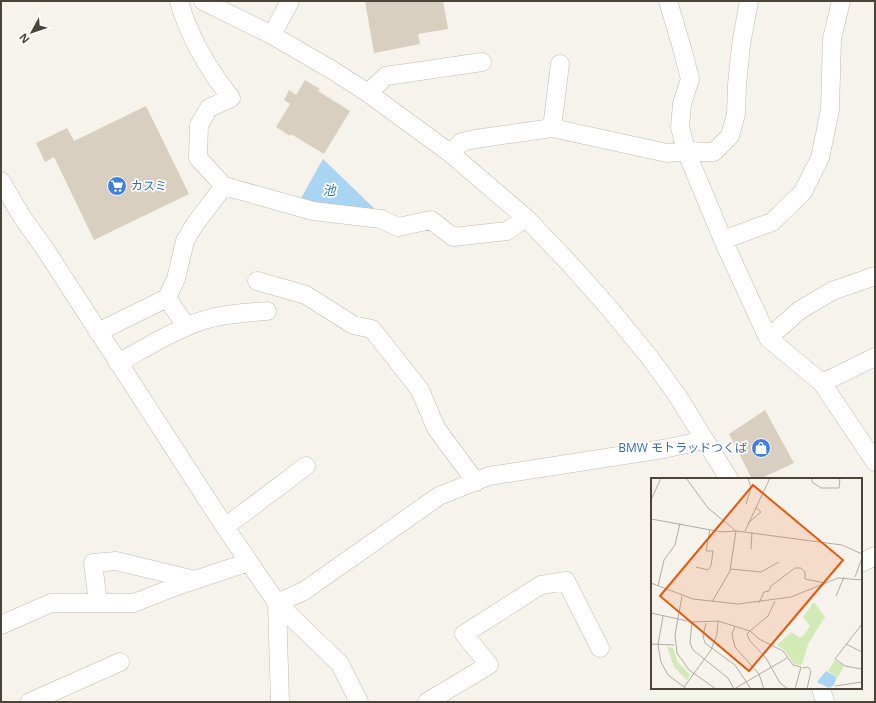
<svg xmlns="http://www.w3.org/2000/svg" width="876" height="703" font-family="'Open Sans','Noto Sans JP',sans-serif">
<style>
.water{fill:#a9d4f2}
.building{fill:#d8cfc1}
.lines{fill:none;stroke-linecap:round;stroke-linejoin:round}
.minor-casing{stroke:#c2bbae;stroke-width:19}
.minor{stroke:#fff;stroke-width:18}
.labels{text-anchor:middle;stroke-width:3.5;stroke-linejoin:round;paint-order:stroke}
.shop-label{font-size:12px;fill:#366cbe;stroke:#fff;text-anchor:start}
.water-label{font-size:13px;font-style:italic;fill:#2e7ab2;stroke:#fff}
.inset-road{fill:none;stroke:#b2ada4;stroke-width:1}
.view{fill:#e8590c;fill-opacity:0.15;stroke:#e8590c;stroke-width:2}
.inset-edge{fill:none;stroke:#4b4439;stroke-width:2}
</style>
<rect width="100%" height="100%" fill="#f6f3ec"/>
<path class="water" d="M323,159l57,55 -80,-14z"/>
<path class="building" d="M365,1h78l5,28 -30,5 2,10 -46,9z
M305,80l15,9 -2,2 32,20 -26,43 -33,-20 -1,2 -14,-9 14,-23 -6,-4 5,-10 7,5z
M146,106l43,88 -95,46 -40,-83 -9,5 -9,-19 31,-15 7,13z
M765,410l29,53 -34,16h-8l-23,-45z"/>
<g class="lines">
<defs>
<path id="minor" d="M179,1c10,36 29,68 52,97l-22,10 -10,17 -1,33 26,28 89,25 68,8 17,8 33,-7 22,17 54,-6 19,-13
M203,1l69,34 60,35 36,23 82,60 76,65 43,45 41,46 40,49 27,37 52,84
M668,1l14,47 8,31 -8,25 -2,23 6,24 28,1 16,-16 6,-22 1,-29 4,-40 8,-44
M272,35l18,-34
M368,93l18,-17 96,-14
M552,128l8,-64
M450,153l12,-11 13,-3 77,-11 115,25 19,-2 37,89 45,98 54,45 53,79
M1,181l21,36 23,32 180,278 52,76 27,-12 135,-95 50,-20 174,-27 29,-6 11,-4
M723,240l49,-18 31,-30 17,-34 10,-48 2,-71 9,-38
M257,281l49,14 47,30 19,4 48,61 16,38 40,54
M167,298l19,28
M98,332l69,-34 9,-19 9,-38 10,-17 29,-38
M768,338l32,-28 32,-19 43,-15
M118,363c22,-12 44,-26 68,-36 24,-12 54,-14 81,-16
M822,383l53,-26
M225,527l81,-61
M861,563l14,-7
M98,603l-5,-40 23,-2 79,19
M1,625l50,-22h83l43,-17 72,-24
M821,688l4,14
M30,702l90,-40
M280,702l-3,-99 63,61 19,38
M427,702l62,-37 -25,-31 77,-49 25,-4 34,67"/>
</defs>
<use href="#minor" class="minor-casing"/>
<use href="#minor" class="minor"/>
</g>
<defs>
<symbol id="supermarket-disc" viewBox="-11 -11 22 22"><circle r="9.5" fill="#3f7fe0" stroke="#fff"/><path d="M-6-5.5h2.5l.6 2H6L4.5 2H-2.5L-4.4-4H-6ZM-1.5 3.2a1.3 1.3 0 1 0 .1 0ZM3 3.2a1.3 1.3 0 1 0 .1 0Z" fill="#fff"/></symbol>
<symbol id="shop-disc" viewBox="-11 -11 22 22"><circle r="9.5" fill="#3f7fe0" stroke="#fff"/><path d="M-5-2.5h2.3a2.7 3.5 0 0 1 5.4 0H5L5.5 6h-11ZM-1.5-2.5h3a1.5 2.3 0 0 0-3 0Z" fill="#fff"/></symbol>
</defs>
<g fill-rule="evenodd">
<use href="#supermarket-disc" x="106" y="175" width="22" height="22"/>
<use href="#shop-disc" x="750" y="437" width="22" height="22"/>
</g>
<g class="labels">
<g class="shop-label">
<text x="131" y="190">カスミ</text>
<text x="747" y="452" text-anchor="end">BMW モトラッドつくば</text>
</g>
<g class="water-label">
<text x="329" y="195">池</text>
</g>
</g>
<g transform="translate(651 478)">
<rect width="211" height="211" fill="#f6f3ec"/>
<path d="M163,124l11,15 -17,27 -6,21 -8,-1 -10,-14 -7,-5 14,-13 9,6 4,-3 6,-9 -7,-9zM16,169l6,1 5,15 -4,3 5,-3 11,12 -3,5 -13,-13zM184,182l9,6 -6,11 -10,-6z" fill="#d2eab5"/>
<path d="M175,193l11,6 -3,8 -5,3 -12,-6z" fill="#a9d4f2"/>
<path class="inset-road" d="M161,0v4l9,6h18l1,-10M0,22l10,-22M95,26l5,-16 -3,-10M0,41l71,13 14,-1 -28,-23 -22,-30M97,45l13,-11 -5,-4M94,53l25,-53M100,71l1,-17M45,89l12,3 3,-4 2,-15h-7l4,-22M80,91l30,3 18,-10M204,99l7,-19M0,105l42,16 45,5 53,-7 47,-19 24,2M7,108l6,-26 11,-15 5,-22M31,118l-7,39 2,18 12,17 27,19M185,118l8,-19M61,124l18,-31 6,-40 106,14 20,9M108,125l5,-11 5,-1 2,-5 24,-18h6l4,4v7l20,4M0,135l41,9 26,-1 32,10 18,-15 7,-15M12,138l-5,29 3,17 7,13 19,14M41,144l-2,21 3,7 35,28 6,11M55,145l-3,13 2,7 30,22 16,24M211,146l-27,35 10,7 17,3M84,148l-3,8 3,13 24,27 5,15M0,166l23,1M195,166l16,8M151,190l6,-1 3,4 -4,18M184,208l27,-4M33,209l27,-37 6,-16 1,-13M83,211l53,-31M137,211l-8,-6 -14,-25 -16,-17 -3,-7 3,-3 9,8 24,12 10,14 8,2 -6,22"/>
<path class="view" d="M102,7l90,75 -94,111 -89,-75z"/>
<rect width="211" height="211" class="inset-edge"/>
</g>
<rect width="876" height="703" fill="none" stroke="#4b4439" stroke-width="4"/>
<g transform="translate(32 32) rotate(230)" stroke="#ffffff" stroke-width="3" paint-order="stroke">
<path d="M0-3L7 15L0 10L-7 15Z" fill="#4b4439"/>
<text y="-6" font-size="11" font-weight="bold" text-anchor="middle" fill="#4b4439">N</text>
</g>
</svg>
